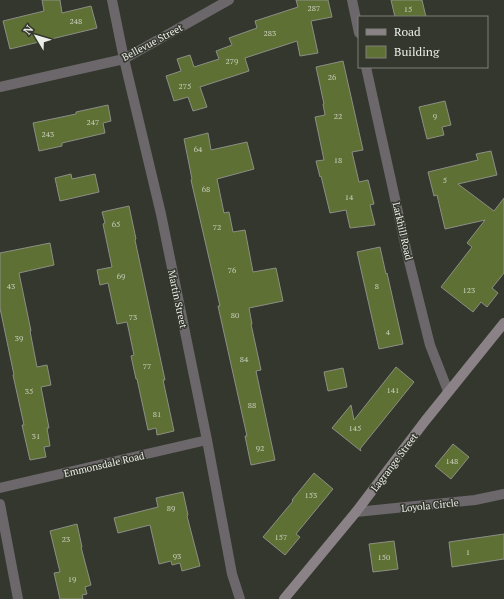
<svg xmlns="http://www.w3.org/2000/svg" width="504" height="599" font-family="'PT Serif',serif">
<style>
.building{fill:#5f7035;stroke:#8b8f84}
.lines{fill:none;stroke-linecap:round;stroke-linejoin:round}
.minor{stroke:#6c676a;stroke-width:10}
.secondary{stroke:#8a8287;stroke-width:10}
.labels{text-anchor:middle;stroke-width:3;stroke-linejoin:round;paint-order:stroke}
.number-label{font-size:8px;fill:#c9cebb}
.street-label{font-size:10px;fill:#eceee8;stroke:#34372e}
</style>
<rect width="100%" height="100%" fill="#34372e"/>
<path class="building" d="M42,0h18l2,13 29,-7 6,22 -87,21 -7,-28 41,-10z
M296,0h32l4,17 -21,4 7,32 -18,3 -3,-15 -52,17 4,13 -49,16 7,20 -14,4 -5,-14 -14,4 -8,-25 15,-5 -4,-12 13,-4 4,12 25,-8 -3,-8 16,-6 -3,-7 28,-10 -2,-7 43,-14z
M391,0h31l4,17h-31z
M343,61l20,89 -11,2 7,30 9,-2 6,24 -4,1 5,20 -25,3 -4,-18 -16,3 -9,-37 -1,1 -4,-16 8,-1 -9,-43 10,-2 -2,-11h1l-8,-37z
M445,101l6,24 -9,2 2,8 -17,4 -8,-32z
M108,105l3,16 -8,2 2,10 -43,10v3l-23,5 -6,-28 43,-9v-2z
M208,133l3,17 36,-8 7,27 -37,10 7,34 5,-1 4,20 12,-2 8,42 23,-4 7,33 -34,7 3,16h-1l10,46 -5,1 19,89 -24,5 -6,-29h2l-29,-130h2l-29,-126 1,-1 -8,-40z
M491,151l6,24 -39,9 36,27 10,-13v75l-12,15 6,5 -11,14 -6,-5 -8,10 -32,-25 31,-40 -5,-4 18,-23 -40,9 -8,-34 -3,1 -6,-24 50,-12 -2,-6z
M71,174l1,5 23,-5 4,18 -39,9 -5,-23z
M129,206l7,33 -1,1 30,140h-2l11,51 -17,4 -1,-7 -8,2 -11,-51h-1l-5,-23 3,-1 -7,-33 -10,2 -9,-41 -8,2 -3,-15 15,-3 -9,-43 2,-1 -3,-11z
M50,243l4,22 -35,8 12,58h-1l7,36 10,-2 4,20 -10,2 8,41h-2l3,18 -6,1 2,10 -16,3 -8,-35h2l-11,-50h1l-14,-67v-55z
M380,247l6,27 1,-1 16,71 -24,5 -22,-97z
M396,367l18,15 -54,67 1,2 -29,-23 19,-23 3,15z
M343,368l4,19 -19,4 -4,-19z
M453,444l16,13 -18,22 -16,-13z
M314,473l19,16 -37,45 4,3 -15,18 -22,-18 30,-36 -1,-1z
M183,492l5,23 -1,1 13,50 -18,5 -2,-8 -8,2 -1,-4 -12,3 -9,-39 -32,8 -4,-15 44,-11 -2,-9z
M77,524l5,23h-1l10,38 -6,2 2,7 -5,1 1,4h-23l-6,-26 6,-1 -10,-41z
M504,534v25l-52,8 -3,-25z
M394,541l4,28 -25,3 -4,-28z"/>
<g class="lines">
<path class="minor" d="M112,0l12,59 37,155 46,226 25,134 8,25
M352,0l7,33
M366,67l41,186 23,92 18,46
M0,87l124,-28 105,-59
M0,488l207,-48
M0,504l18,95
M356,512l119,-12 29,-6"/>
<path class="secondary" d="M284,599l72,-87 69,-91 79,-98"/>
</g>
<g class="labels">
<g class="number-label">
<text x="314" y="11">287</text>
<text x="408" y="12">15</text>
<text x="76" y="24">248</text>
<text x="270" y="36">283</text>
<text x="232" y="64">279</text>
<text x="332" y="80">26</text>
<text x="185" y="89">275</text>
<text x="338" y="119">22</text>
<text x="435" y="119">9</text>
<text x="93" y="125">247</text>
<text x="48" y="137">243</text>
<text x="198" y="152">64</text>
<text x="338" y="163">18</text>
<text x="445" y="183">5</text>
<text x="206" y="192">68</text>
<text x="349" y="200">14</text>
<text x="116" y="227">65</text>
<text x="217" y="230">72</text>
<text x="232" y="273">76</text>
<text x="121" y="279">69</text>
<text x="11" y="289">43</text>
<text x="377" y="289">8</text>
<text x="469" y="293">123</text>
<text x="235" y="318">80</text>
<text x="133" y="320">73</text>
<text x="388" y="335">4</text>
<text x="19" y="341">39</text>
<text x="244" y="362">84</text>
<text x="147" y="369">77</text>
<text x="393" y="393">141</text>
<text x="29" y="394">35</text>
<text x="252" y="408">88</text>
<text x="157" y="417">81</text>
<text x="355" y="431">145</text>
<text x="36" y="439">31</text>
<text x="260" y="451">92</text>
<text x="452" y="464">148</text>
<text x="311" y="498">153</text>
<text x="171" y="511">89</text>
<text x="281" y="540">157</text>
<text x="66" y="542">23</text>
<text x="468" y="555">1</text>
<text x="177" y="559">93</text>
<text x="384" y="560">150</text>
<text x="72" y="582">19</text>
</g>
<g class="street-label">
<text transform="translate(152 42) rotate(-28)" y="4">Bellevue Street</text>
<text transform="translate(403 231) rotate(77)" y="4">Larkhill Road</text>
<text transform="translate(178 299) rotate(78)" y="4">Martin Street</text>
<text transform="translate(394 462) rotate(-53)" y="4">Lagrange Street</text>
<text transform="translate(104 464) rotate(-13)" y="4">Emmonsdale Road</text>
<text transform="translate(430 505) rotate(-6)" y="4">Loyola Circle</text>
</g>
</g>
<rect x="358" y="16" width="130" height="52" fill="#34372e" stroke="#7e8078"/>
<rect x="366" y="29" width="20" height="6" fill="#8a8287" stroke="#7e8078"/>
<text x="394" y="36" font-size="12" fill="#eceee8">Road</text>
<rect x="366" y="46" width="20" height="12" fill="#5f7035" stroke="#7e8078"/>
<text x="394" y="56" font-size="12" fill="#eceee8">Building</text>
<g transform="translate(36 36) rotate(308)" stroke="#34372e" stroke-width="3" paint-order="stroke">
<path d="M0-3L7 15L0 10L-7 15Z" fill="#eceee8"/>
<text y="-6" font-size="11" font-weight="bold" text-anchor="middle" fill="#eceee8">N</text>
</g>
</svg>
